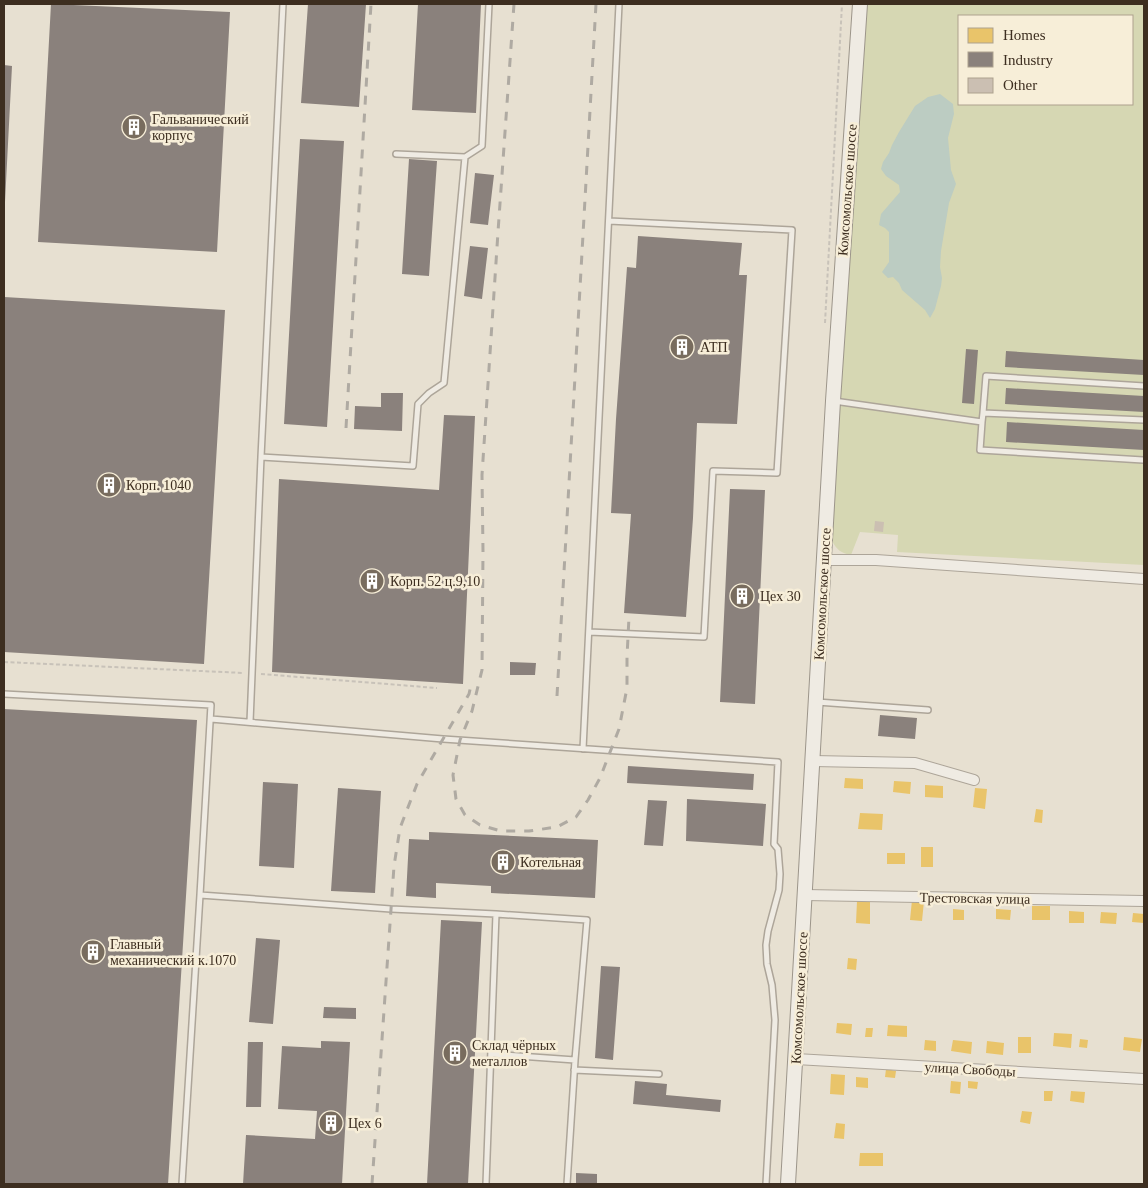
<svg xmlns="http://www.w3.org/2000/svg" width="1148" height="1188" font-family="'Times New Roman',serif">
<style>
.green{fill:#d6d7b3;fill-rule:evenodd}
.water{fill:#bcccc2}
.homes{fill:#e9c46a}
.industry{fill:#8a817c}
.building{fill:#cbbfb2}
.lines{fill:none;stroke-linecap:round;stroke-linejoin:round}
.lane-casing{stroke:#ada599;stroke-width:8}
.street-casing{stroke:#ada599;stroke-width:12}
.secondary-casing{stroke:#9c958a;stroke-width:16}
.path{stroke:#c8c2b9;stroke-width:2;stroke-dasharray:4 2.5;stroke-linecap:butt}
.lane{stroke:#efebe3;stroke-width:5}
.street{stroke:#efebe3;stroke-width:10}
.secondary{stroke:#efebe3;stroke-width:14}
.rail{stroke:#afaaa2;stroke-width:3;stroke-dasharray:9 9;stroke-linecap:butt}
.labels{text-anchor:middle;stroke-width:5;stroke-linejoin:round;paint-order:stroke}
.poi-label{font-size:14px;fill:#3d2e20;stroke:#f7eed8;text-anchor:start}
.street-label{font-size:14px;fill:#3d2e20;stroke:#f7eed8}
</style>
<rect width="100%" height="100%" fill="#e7e0d1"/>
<path class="green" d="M864,4h280v561l-247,-13 1,-17 -38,-3 -9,23c-10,-2 -14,-5 -19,-14zM959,16h173v88h-173z"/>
<path class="water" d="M940,94l13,10 1,10 -6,24 3,32 5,14 -7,19 -8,48 -1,16 2,11 -1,8 -6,23 -5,9 -5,-8 -23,-20 -3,-7 -6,-6 -5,1 -6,-6 7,-10v-30l-4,-4 -6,-3 2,-11 19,-22 -1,-7 -13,-9 -5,-7 2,-7 6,-9 3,-8 7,-13 16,-26 13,-9z"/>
<path class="homes" d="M845,778l18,1v10l-19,-1z
M894,781l17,1 -1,12 -17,-2z
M925,785l18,1v12l-18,-1z
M975,788l12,1 -2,20 -12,-2z
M1036,809l7,1 -1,13 -8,-1z
M860,813l23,1 -1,16 -24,-1z
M921,847h12v20h-12z
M887,853h18v11h-18z
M912,900l12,1 -2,20 -12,-1z
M857,901h13v23l-14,-1z
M1032,906h18v14h-18z
M953,909l11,1v10h-11z
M996,909l15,1 -1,10 -14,-1z
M1069,911l15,1v11h-15z
M1101,912l16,1 -1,11 -16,-1z
M1133,913l11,1v9l-12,-1z
M848,958l9,1 -1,11 -9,-1z
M837,1023l15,1 -1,11 -15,-2z
M888,1025l19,1v11l-20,-1z
M866,1028h7l-1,9h-7z
M1054,1033l18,1 -1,14 -18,-2z
M1018,1037h13v16h-13z
M1124,1037l18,2 -2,13 -17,-2z
M1080,1039l8,1 -1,8 -8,-1z
M925,1040l11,1v10l-12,-1z
M953,1040l19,2 -1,12 -20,-3z
M987,1041l17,2 -1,12 -17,-2z
M886,1069l10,2 -1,7 -10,-1z
M831,1074l14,1 -1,20 -14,-1z
M856,1077l12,1v10l-12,-1z
M951,1081l10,1 -1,12 -10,-1z
M968,1081l10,1 -1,7 -9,-1z
M1044,1091h9l-1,10h-8z
M1071,1091l14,1 -1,11 -14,-2z
M1022,1111l10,1 -2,12 -10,-2z
M836,1123l9,1 -1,15 -10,-1z
M860,1153h23v13h-24z"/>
<path class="industry" d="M51,4l179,8 -13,240 -179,-10z
M308,4h58l-7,103 -58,-4z
M418,4h63l-5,109 -64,-3z
M4,65l8,1 -7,136h-1z
M300,139l44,2 -17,286 -43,-3z
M409,159l28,2 -8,115 -27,-2z
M475,173l19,2 -6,50 -18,-2z
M638,236l104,7 -3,32h8l-10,149 -40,-1 -4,95 -7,99 -62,-4 7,-99 -20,-1 5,-94 11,-152 9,1z
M470,246l18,2 -6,51 -18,-3z
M4,297l221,13 -21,354 -200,-12z
M966,349l12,1 -4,54 -12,-1z
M1006,351l138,9v15l-139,-8z
M1006,388l138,8v16l-139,-8z
M381,393h22l-1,38 -48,-2 1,-23 26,1z
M444,415l31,1 -12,268 -191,-12 7,-193 160,11z
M1007,422l137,8v20l-138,-8z
M730,489l35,1 -10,214 -35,-2z
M510,662l26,1 -1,12h-25z
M4,709l193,11 -29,464h-164z
M880,715l37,3 -2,21 -37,-3z
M628,766l126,8 -1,16 -126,-7z
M263,782l35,2 -4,84 -35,-2z
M338,788l43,3 -6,102 -44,-2z
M687,799l79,5 -3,42 -77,-5z
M648,800l19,1 -4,45 -19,-1z
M429,832l169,8 -3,58 -104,-5v-7l-55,-3v15l-30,-2 3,-57 20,1z
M441,920l41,2 -14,262h-41z
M256,938l24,2 -7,84 -24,-2z
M601,966l19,1 -7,93 -18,-2z
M324,1007l32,1v11l-33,-1z
M321,1041l29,1 -8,142h-99l3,-49 69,4 2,-28 -39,-2 4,-63 39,2z
M248,1042h15l-2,65h-15z
M635,1081l32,3 -1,11 55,5 -1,12 -87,-8z
M576,1173l21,1v10h-21z"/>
<path class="building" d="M875,521l9,1 -1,10 -9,-1z"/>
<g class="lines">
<defs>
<path id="lane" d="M396,154l69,3
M834,401l148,21 1,-9 161,7
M983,413l3,-37 158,10
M982,422l-2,28 163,10
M261,457l152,9 5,-62 11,-11 15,-10 21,-226 17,-11 7,-142
M589,632l115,5 9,-166 64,2 15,-243 -183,-9
M4,694l207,11 -11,190 191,14 105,5 -10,270
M817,702l111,8
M211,719l232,20 335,23 -4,82 4,5 2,25 -1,16 -11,41 -2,14 1,19 5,21 3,35 -9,164
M250,722l11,-265 22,-453
M583,749l36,-745
M496,914l91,6 -12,140
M491,1054l84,6 -8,124
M574,1070l85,4
M182,1184l18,-289"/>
<path id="street" d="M824,560h52l268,19
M813,761l102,2 59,17
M805,895l339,6
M796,1059l348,20"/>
<path id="secondary" d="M788,1184l45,-783 27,-397"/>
</defs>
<use href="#lane" class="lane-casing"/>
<use href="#street" class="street-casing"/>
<use href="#secondary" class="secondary-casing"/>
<path class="path" d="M825,323l17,-319
M4,662l240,11
M261,674l176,14"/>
<use href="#lane" class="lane"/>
<use href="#street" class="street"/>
<use href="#secondary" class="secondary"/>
<path class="rail" d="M514,4l-16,228 -16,243 1,76 -1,119 -10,41 -12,29 -7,35 3,24 9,16 15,10 21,6h28l28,-4 19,-10 12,-17 12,-22 19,-49 8,-41v-31l2,-40
M346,428l25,-424
M557,696l39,-692
M372,1184l22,-318 6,-38 17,-44 52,-90 2,-9"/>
</g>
<defs>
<symbol id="building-disc" viewBox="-11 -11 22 22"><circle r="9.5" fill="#786c5e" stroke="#f7eed8"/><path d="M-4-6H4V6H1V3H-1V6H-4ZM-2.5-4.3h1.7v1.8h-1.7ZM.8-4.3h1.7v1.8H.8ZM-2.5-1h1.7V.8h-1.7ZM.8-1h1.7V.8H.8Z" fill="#fff"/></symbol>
</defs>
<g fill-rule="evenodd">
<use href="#building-disc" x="120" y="113" width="28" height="28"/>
<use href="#building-disc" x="668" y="333" width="28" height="28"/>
<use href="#building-disc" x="95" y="471" width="28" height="28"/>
<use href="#building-disc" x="358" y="567" width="28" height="28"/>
<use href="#building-disc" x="728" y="582" width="28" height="28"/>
<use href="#building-disc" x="489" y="848" width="28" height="28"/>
<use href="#building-disc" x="79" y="938" width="28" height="28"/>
<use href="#building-disc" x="441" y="1039" width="28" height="28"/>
<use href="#building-disc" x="317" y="1109" width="28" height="28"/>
</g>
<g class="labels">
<g class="poi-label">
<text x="152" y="124">Гальванический<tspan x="152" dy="16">корпус</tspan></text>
<text x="700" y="352">АТП</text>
<text x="126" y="490">Корп. 1040</text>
<text x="390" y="586">Корп. 52 ц.9,10</text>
<text x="760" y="601">Цех 30</text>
<text x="520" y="867">Котельная</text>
<text x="110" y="949">Главный<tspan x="110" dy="16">механический к.1070</tspan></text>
<text x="472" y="1050">Склад чёрных<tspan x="472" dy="16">металлов</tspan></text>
<text x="348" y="1128">Цех 6</text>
</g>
<g class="street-label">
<text transform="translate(847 190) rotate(-86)" y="5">Комсомольское шоссе</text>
<text transform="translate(822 594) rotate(-87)" y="5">Комсомольское шоссе</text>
<text transform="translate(975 898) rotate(1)" y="5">Трестовская улица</text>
<text transform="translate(799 998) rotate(-87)" y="5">Комсомольское шоссе</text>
<text transform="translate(970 1069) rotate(3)" y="5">улица Свободы</text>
</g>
</g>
<rect width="1148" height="1188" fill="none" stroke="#3d2e20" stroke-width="10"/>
<rect x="958" y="15" width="175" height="90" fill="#f7eed8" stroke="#ada18e"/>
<rect x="968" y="28" width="25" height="15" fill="#e9c46a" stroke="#ada18e"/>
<text x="1003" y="40" font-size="15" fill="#3d2e20">Homes</text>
<rect x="968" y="52" width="25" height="15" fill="#8a817c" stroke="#ada18e"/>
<text x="1003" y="65" font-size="15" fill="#3d2e20">Industry</text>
<rect x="968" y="78" width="25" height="15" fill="#cbbfb2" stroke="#ada18e"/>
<text x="1003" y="90" font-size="15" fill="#3d2e20">Other</text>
</svg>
